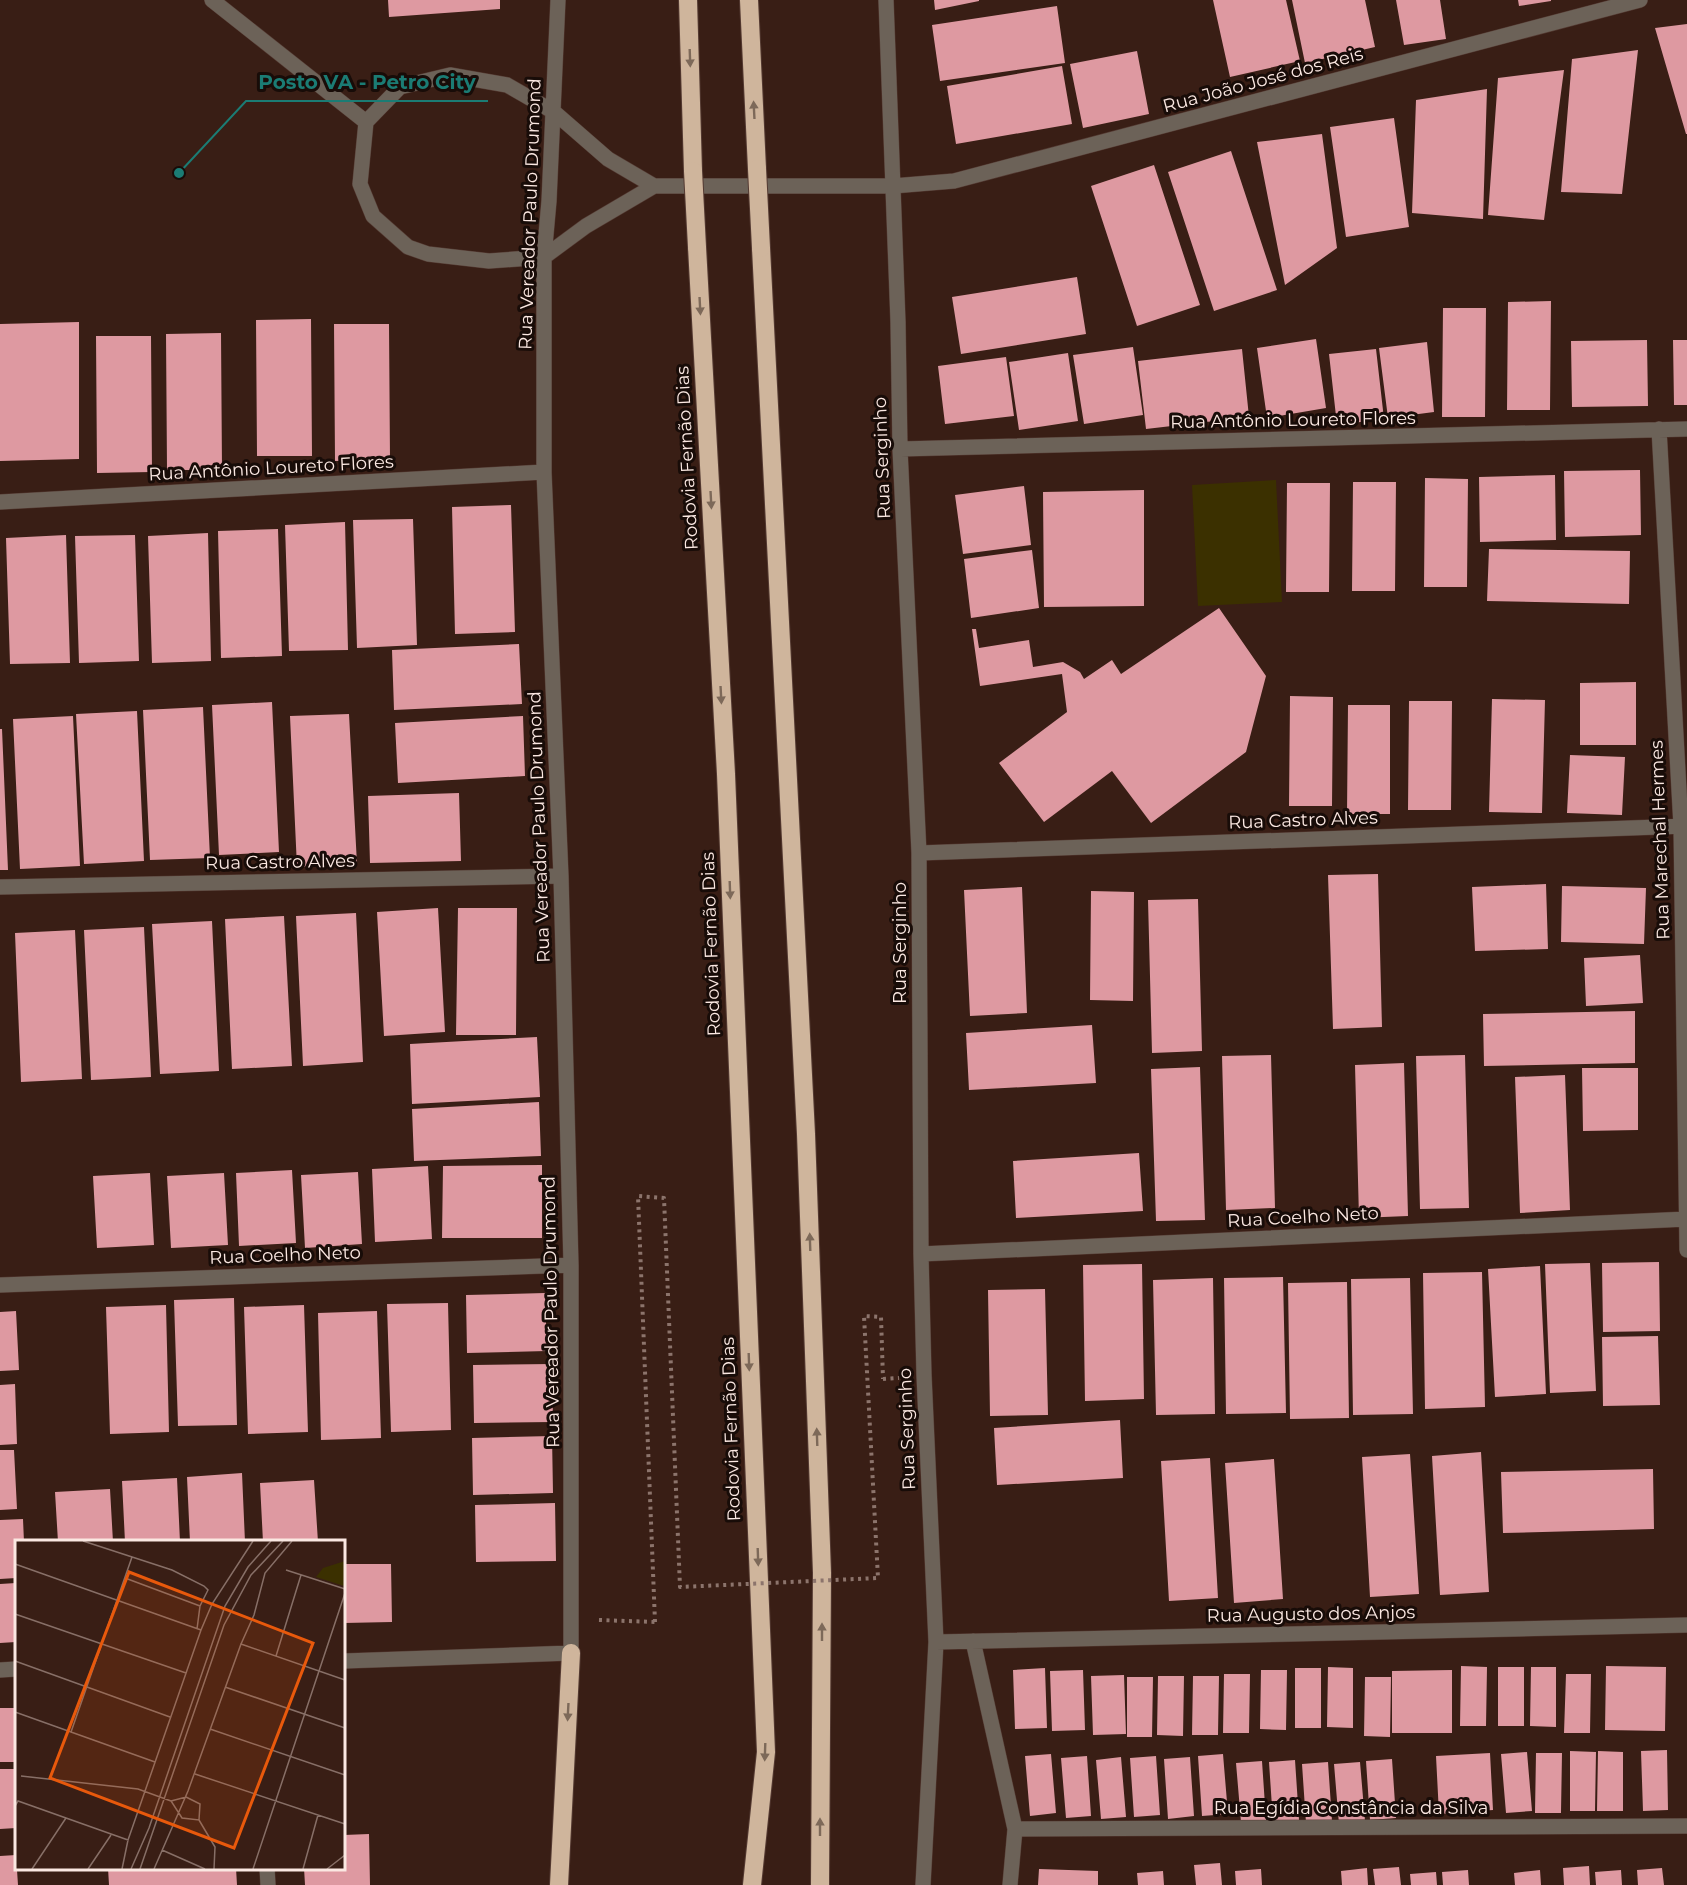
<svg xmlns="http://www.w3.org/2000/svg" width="1687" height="1885" font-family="Montserrat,sans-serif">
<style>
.green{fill:#3b3000}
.building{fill:#de99a1}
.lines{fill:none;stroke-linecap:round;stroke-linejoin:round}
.minor-casing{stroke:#543a32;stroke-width:16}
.highway-casing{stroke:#543a32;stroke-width:20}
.path{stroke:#8c746c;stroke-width:4;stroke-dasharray:3 4.5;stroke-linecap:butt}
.minor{stroke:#6c6258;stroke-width:15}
.highway{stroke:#cfb59c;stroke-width:18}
.highway-bridge-casing{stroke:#543a32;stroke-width:20;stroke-linecap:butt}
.path-bridge{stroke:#8c746c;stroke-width:4;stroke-dasharray:3 4.5;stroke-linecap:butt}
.highway-bridge{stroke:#cfb59c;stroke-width:18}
.oneway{fill:#7d6959}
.labels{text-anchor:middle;stroke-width:6;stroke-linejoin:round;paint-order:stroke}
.street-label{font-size:18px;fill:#fbe8e2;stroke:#180c08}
.inset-road{fill:none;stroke:#876f67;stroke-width:1.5}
.view{fill:#e8590c;fill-opacity:0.15;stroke:#e8590c;stroke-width:3}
.inset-edge{fill:none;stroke:#fbe8e2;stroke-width:3}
.leader{fill:none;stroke:#1b7c74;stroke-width:2}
.callout-dot{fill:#1b7c74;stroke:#180c08;stroke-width:2}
.callout-label{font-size:20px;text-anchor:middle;font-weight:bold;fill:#1b7c74;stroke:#180c08;stroke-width:6;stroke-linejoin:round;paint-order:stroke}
</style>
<rect width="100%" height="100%" fill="#391e15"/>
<path class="green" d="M1276,480l6,122 -84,4 -6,-121z"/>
<path class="building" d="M388,0h112v9l-111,8z
M934,0h45v1l-44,9z
M1213,0h73l14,61 -70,16z
M1292,0h73l10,47 -70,16z
M1396,0h44l6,39 -42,6z
M1518,0h33v1l-32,5z
M1057,6l8,57 -125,18 -8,-56z
M1687,24v110h-1l-31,-106z
M1638,50l-16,144 -61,-2 11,-133z
M1137,51l12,63 -66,14 -13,-64z
M1062,66l10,58 -116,20 -9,-58z
M1564,70l-20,150 -56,-5 10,-137z
M1487,89l-4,130 -71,-6 4,-113z
M1394,118l15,109 -63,10 -16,-110z
M1322,134l15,114 -52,37 -28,-143z
M1231,151l46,139 -63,21 -46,-139z
M1154,165l46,140 -63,21 -46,-140z
M1077,277l9,57 -125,20 -9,-57z
M1551,301l-1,109h-43l1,-108z
M1443,308h43l-1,109h-43z
M311,319l1,137h-55l-1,-136z
M79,322v137l-79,2v-137z
M334,324h55l1,136 -55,1z
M221,333l1,137h-55l-1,-136z
M96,336h55l1,136 -55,1z
M1316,339l10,69 -59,10 -10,-70z
M1647,340l1,66 -76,1 -1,-66z
M1673,340h14v65h-13z
M1427,342l7,70 -46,6 -9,-70z
M1133,347l10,68 -59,9 -11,-69z
M1242,349l7,68 -103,12 -8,-68z
M1376,349l8,70 -47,6 -8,-71z
M1068,353l10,68 -59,9 -10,-68z
M1006,357l8,59 -69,8 -7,-58z
M1640,470l1,65 -76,2 -1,-66z
M1555,475l1,65 -76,2 -1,-65z
M1425,478l43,1 -1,108h-43z
M1353,482h43l-1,109h-43z
M1287,483h43l-1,109h-43z
M1024,486l7,59 -68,9 -8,-59z
M1144,490v116l-100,1 -1,-115z
M511,505l4,127 -60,2 -3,-127z
M413,519l4,126 -60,3 -4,-128z
M345,522l3,128 -59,1 -4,-126z
M278,529l4,127 -61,2 -3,-127z
M208,533l3,128 -59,2 -4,-127z
M66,535l4,128 -60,1 -4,-126z
M135,535l4,126 -60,2 -4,-127z
M1489,549l141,2 -1,53 -142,-3z
M1032,550l7,58 -68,10 -7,-59z
M1219,608l47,68 -20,76 -95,71 -39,-52 -68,51 -45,-59 68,-51 -5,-38 -82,12 -8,-57h4l3,19 50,-8 4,27 30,-5 17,10 4,7 28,-19 9,14z
M519,644l3,60 -128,6 -2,-60z
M1636,682v63h-56v-62z
M1290,696l43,1 -1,109h-43z
M1492,699l53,1 -3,113 -53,-1z
M1409,701h43l-1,109h-43z
M272,702l7,150 -60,3 -7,-150z
M1348,705h42v109h-43z
M203,707l7,151 -60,2 -7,-150z
M137,711l7,150 -60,3 -8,-150z
M349,714l8,150 -60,3 -7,-151z
M73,716l7,150 -60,3 -7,-150z
M523,716l2,60 -127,7 -3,-60z
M0,729h2l6,141h-8z
M1570,755l55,2 -3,58 -55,-2z
M459,793l2,68 -91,2 -2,-67z
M1378,874l4,153 -49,2 -5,-154z
M1546,884l2,65 -73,2 -3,-64z
M1562,886l84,2 -2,56 -83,-2z
M1022,887l5,126 -57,3 -6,-126z
M1091,891l43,1 -1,109 -43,-1z
M1198,899l4,152 -50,2 -4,-153z
M438,908l7,124 -61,4 -7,-124z
M458,908h59l-1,127h-60z
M356,913l7,149 -60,4 -7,-150z
M284,916l8,150 -60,3 -7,-150z
M212,921l7,150 -59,3 -8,-150z
M144,927l7,150 -60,3 -7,-150z
M75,930l7,149 -61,3 -6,-149z
M1640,955l3,48 -57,3 -2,-48z
M1635,1011v52l-151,3 -1,-52z
M1092,1025l4,58 -127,7 -3,-57z
M537,1037l3,60 -128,7 -2,-60z
M1271,1055l4,153 -49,2 -4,-154z
M1465,1055l4,153 -49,1 -4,-153z
M1404,1063l4,153 -49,2 -4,-153z
M1200,1067l5,153 -49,1 -5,-152z
M1582,1068h56v62l-55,1z
M1565,1075l5,135 -50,3 -5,-136z
M539,1102l2,54 -127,5 -2,-52z
M1139,1153l4,58 -127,7 -3,-57z
M542,1165v73h-100l1,-72z
M428,1166l4,73 -57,3 -3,-73z
M292,1170l4,73 -57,3 -3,-73z
M358,1172l4,72 -57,4 -4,-73z
M150,1173l4,72 -57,3 -4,-72z
M224,1173l4,72 -57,3 -4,-72z
M1659,1262l1,69 -57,1 -1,-69z
M1590,1263l6,128 -46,2 -5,-129z
M1142,1264l2,135 -59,2 -2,-136z
M1540,1266l6,128 -51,3 -7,-128z
M1482,1272l3,135 -60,2 -2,-136z
M1283,1277l3,136 -60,1 -2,-136z
M1213,1278l2,136 -59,1 -3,-135z
M1410,1278l3,136 -60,1 -2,-136z
M1347,1282l2,136 -59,1 -2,-136z
M1045,1289l3,126 -58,1 -2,-126z
M545,1293l2,58 -80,2 -1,-58z
M234,1298l3,127 -59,1 -4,-126z
M448,1303l3,127 -60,2 -4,-128z
M166,1305l3,127 -59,2 -4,-127z
M304,1305l4,127 -60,2 -4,-127z
M16,1311l3,59 -19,1v-59z
M377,1311l4,127 -60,2 -3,-127z
M1658,1336l2,69 -57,1 -1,-69z
M552,1364l1,58 -79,1 -1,-58z
M15,1384l2,60 -17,1v-60z
M1120,1420l3,58 -126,7 -3,-57z
M552,1436l1,57 -80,2 -1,-57z
M0,1450h14l3,59 -17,1z
M1481,1452l8,140 -49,3 -8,-139z
M1410,1454l9,140 -49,3 -8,-140z
M1210,1458l8,140 -49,3 -8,-140z
M1274,1459l9,140 -49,4 -9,-140z
M1653,1469l1,60 -151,4 -2,-61z
M242,1473l3,69h-55l-3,-65z
M177,1478l3,64h-55l-3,-61z
M314,1480l4,62h-55l-3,-59z
M110,1489l3,53h-55l-3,-50z
M555,1503l1,58 -80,1 -1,-57z
M23,1519l1,23h-8v36l-16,1v-59z
M344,1564h47l1,58 -48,1z
M16,1583v59l-16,1v-59z
M1461,1666l26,1 -1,59h-26z
M1606,1666l60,1 -1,64 -60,-1z
M1328,1667l25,1v60l-26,-1z
M1498,1667h26v59h-26z
M1531,1667h25v60l-26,-1z
M1045,1668l2,60 -32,1 -2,-59z
M1295,1668h26v60h-26z
M1083,1670l2,60 -33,1 -2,-60z
M1261,1670h26l-1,60 -26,-1z
M1452,1670v63h-60v-62z
M1224,1674h26l-1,59h-26z
M1566,1674h25l-1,59h-26z
M1124,1675l2,59 -33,1 -2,-59z
M1158,1676h26l-1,60 -26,-1z
M1193,1676h26l-1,59h-26z
M1127,1677h26l-1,60h-25z
M1365,1677h26l-1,60 -26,-1z
M0,1708h16v54h-16z
M1667,1750l1,60 -25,1 -2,-60z
M1570,1751l26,1 -1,59h-25z
M1598,1751l25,1v59h-26z
M1527,1752l5,59 -26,2 -5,-59z
M1490,1753l3,57 -54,4 -3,-58z
M1536,1753h26l-1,60h-26z
M1051,1754l5,59 -26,3 -5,-60z
M1223,1754l5,60 -26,2 -4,-60z
M1087,1756l4,60 -25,2 -5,-60z
M1156,1756l4,59 -26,2 -4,-59z
M1121,1757l5,60 -25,2 -5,-59z
M1190,1757l4,59 -26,3 -4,-60z
M1392,1759l4,59 -26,2 -4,-59z
M1295,1760l4,60 -26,2 -4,-60z
M1262,1761l4,59 -25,2 -5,-59z
M1328,1762l4,59 -26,2 -4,-59z
M1360,1762l5,59 -26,3 -5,-60z
M0,1769h16v59l-16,1z
M369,1834l1,51h-65l-1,-17h40v-33z
M16,1855l2,30h-18v-29z
M1220,1863l2,22h-26l-2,-20z
M1589,1866l1,19h-26l-1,-17z
M1399,1867l2,18h-26l-2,-16z
M108,1868h128l1,17h-128z
M1367,1868l1,17h-26l-1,-14z
M1662,1868l2,17h-26l-1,-15z
M1039,1869l59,2v14h-60z
M1261,1869l1,16h-26l-1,-14z
M1468,1870l1,15h-26l-1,-13z
M1540,1870l1,15h-26l-1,-12z
M1621,1870l1,15h-26l-1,-13z
M1163,1871l1,14h-26l-1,-12z
M1436,1872l1,13h-26l-1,-11z"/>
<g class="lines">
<defs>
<path id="minor" d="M212,0l154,122
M886,0l12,322 2,127 19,404 2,401 3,121 12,267 -13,243
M450,75l57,10 47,27 54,47 46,27 -68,40 -42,31 -55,4 -61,-7 -20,-7 -35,-31 -13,-32 6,-62 34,-35z
M654,186h239l61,-5 686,-181
M1659,429l22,397 6,424
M900,449l787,-20
M0,502l544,-30
M919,853l768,-27
M0,887l561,-11
M921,1254l766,-35
M0,1285l571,-20
M973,1641l42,188 -5,56
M936,1642l751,-17
M344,1661l227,-8v-388l-10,-389 -17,-404v-215l5,-56 9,-201
M0,1670l16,-1
M1015,1829l672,-3
M267,1868l1,17"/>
<path id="highway" d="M688,0l5,171
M749,0l8,169
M697,247l29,527 40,978 -14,133
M761,248l45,886 16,439 -2,312
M559,1885l12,-232"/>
</defs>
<use href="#minor" class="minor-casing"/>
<use href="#highway" class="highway-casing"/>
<path class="path" d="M883,1379l16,-1
M599,1620l56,2"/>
<use href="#minor" class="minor"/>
<use href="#highway" class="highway"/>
<defs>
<path id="highway-bridge" d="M757,169l4,79
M693,171l4,76"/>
</defs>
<use href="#highway-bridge" class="highway-bridge-casing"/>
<path class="path-bridge" d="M655,1622l-17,-426 26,2 16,389 198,-9 -14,-262 17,1 2,62"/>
<use href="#highway-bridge" class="highway-bridge"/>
</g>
<defs><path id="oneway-solid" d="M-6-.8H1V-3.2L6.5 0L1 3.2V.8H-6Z" transform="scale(1.5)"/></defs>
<g class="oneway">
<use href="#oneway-solid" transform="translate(690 58) rotate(88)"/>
<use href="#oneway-solid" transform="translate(754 110) rotate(-93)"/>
<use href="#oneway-solid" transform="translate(700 306) rotate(87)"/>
<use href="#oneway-solid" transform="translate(711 500) rotate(87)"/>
<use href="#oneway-solid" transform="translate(721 695) rotate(87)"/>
<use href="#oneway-solid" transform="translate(730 890) rotate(88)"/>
<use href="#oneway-solid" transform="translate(810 1242) rotate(-92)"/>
<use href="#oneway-solid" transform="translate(749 1362) rotate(88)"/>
<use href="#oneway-solid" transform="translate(817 1437) rotate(-92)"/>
<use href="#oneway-solid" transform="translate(758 1557) rotate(88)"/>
<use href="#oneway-solid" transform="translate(822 1632) rotate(-90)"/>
<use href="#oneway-solid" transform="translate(568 1712) rotate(93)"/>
<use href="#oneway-solid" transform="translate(765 1752) rotate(92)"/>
<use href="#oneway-solid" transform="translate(820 1827) rotate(-90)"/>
</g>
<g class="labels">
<g class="street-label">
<text transform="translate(1263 80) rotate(-15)" y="6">Rua João José dos Reis</text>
<text transform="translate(530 214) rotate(-88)" y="6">Rua Vereador Paulo Drumond</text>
<text transform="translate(1293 420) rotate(-1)" y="6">Rua Antônio Loureto Flores</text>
<text transform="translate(687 458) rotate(-93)" y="6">Rodovia Fernão Dias</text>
<text transform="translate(882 458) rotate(-92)" y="6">Rua Serginho</text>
<text transform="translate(271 468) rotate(-3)" y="6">Rua Antônio Loureto Flores</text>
<text transform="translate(1303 820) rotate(-2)" y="6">Rua Castro Alves</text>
<text transform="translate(539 827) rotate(-92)" y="6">Rua Vereador Paulo Drumond</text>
<text transform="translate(1660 840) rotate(-92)" y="6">Rua Marechal Hermes</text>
<text transform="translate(280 862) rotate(-1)" y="6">Rua Castro Alves</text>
<text transform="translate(900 943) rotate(-90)" y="6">Rua Serginho</text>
<text transform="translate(711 944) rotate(-92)" y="6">Rodovia Fernão Dias</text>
<text transform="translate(1303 1217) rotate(-3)" y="6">Rua Coelho Neto</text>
<text transform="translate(285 1255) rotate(-2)" y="6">Rua Coelho Neto</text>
<text transform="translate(551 1312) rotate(-91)" y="6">Rua Vereador Paulo Drumond</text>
<text transform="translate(731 1429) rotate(-92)" y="6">Rodovia Fernão Dias</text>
<text transform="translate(907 1429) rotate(-92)" y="6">Rua Serginho</text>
<text transform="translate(1311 1614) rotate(-1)" y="6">Rua Augusto dos Anjos</text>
<text x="1351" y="1814">Rua Egídia Constância da Silva</text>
</g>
</g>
<g transform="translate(15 1540)">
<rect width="330" height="330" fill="#391e15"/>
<path d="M330,21l-1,25 -28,-9 7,-9z" fill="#3b3000"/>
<path class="inset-road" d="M68,1l89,29 32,16 4,4 -8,16 -3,23M0,24l186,66M271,30l59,19M110,38l75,28M0,74l171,59M226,104l13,-29 11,-42 27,-32M261,116l25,-81M0,121l155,56M210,147l120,41M0,172l140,50M195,189l135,46M56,192l61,-175M180,234l150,50M6,236l117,13 33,12M171,257l14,7 -1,16 -17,-2 -11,-17zM0,266l3,-5 110,39 73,-210 11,-26 41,-63M184,280l16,27 -1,22M147,310l43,19M17,329l34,-51M73,329l23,-34M107,329l6,-29M116,329l18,-41 76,-222 23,-39 23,-26M125,329l84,-244 27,-50 32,-34M139,329l34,-78 53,-147 104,36M238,329l92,-276M288,329l15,-54M312,329l18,-14"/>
<path class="view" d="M114,32l184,71 -79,205 -184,-70z"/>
<rect width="330" height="330" class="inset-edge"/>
</g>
<path class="leader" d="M179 173L246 101H488"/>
<circle class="callout-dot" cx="179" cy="173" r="6"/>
<g class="callout-label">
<text x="367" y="89">Posto VA - Petro City</text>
</g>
</svg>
